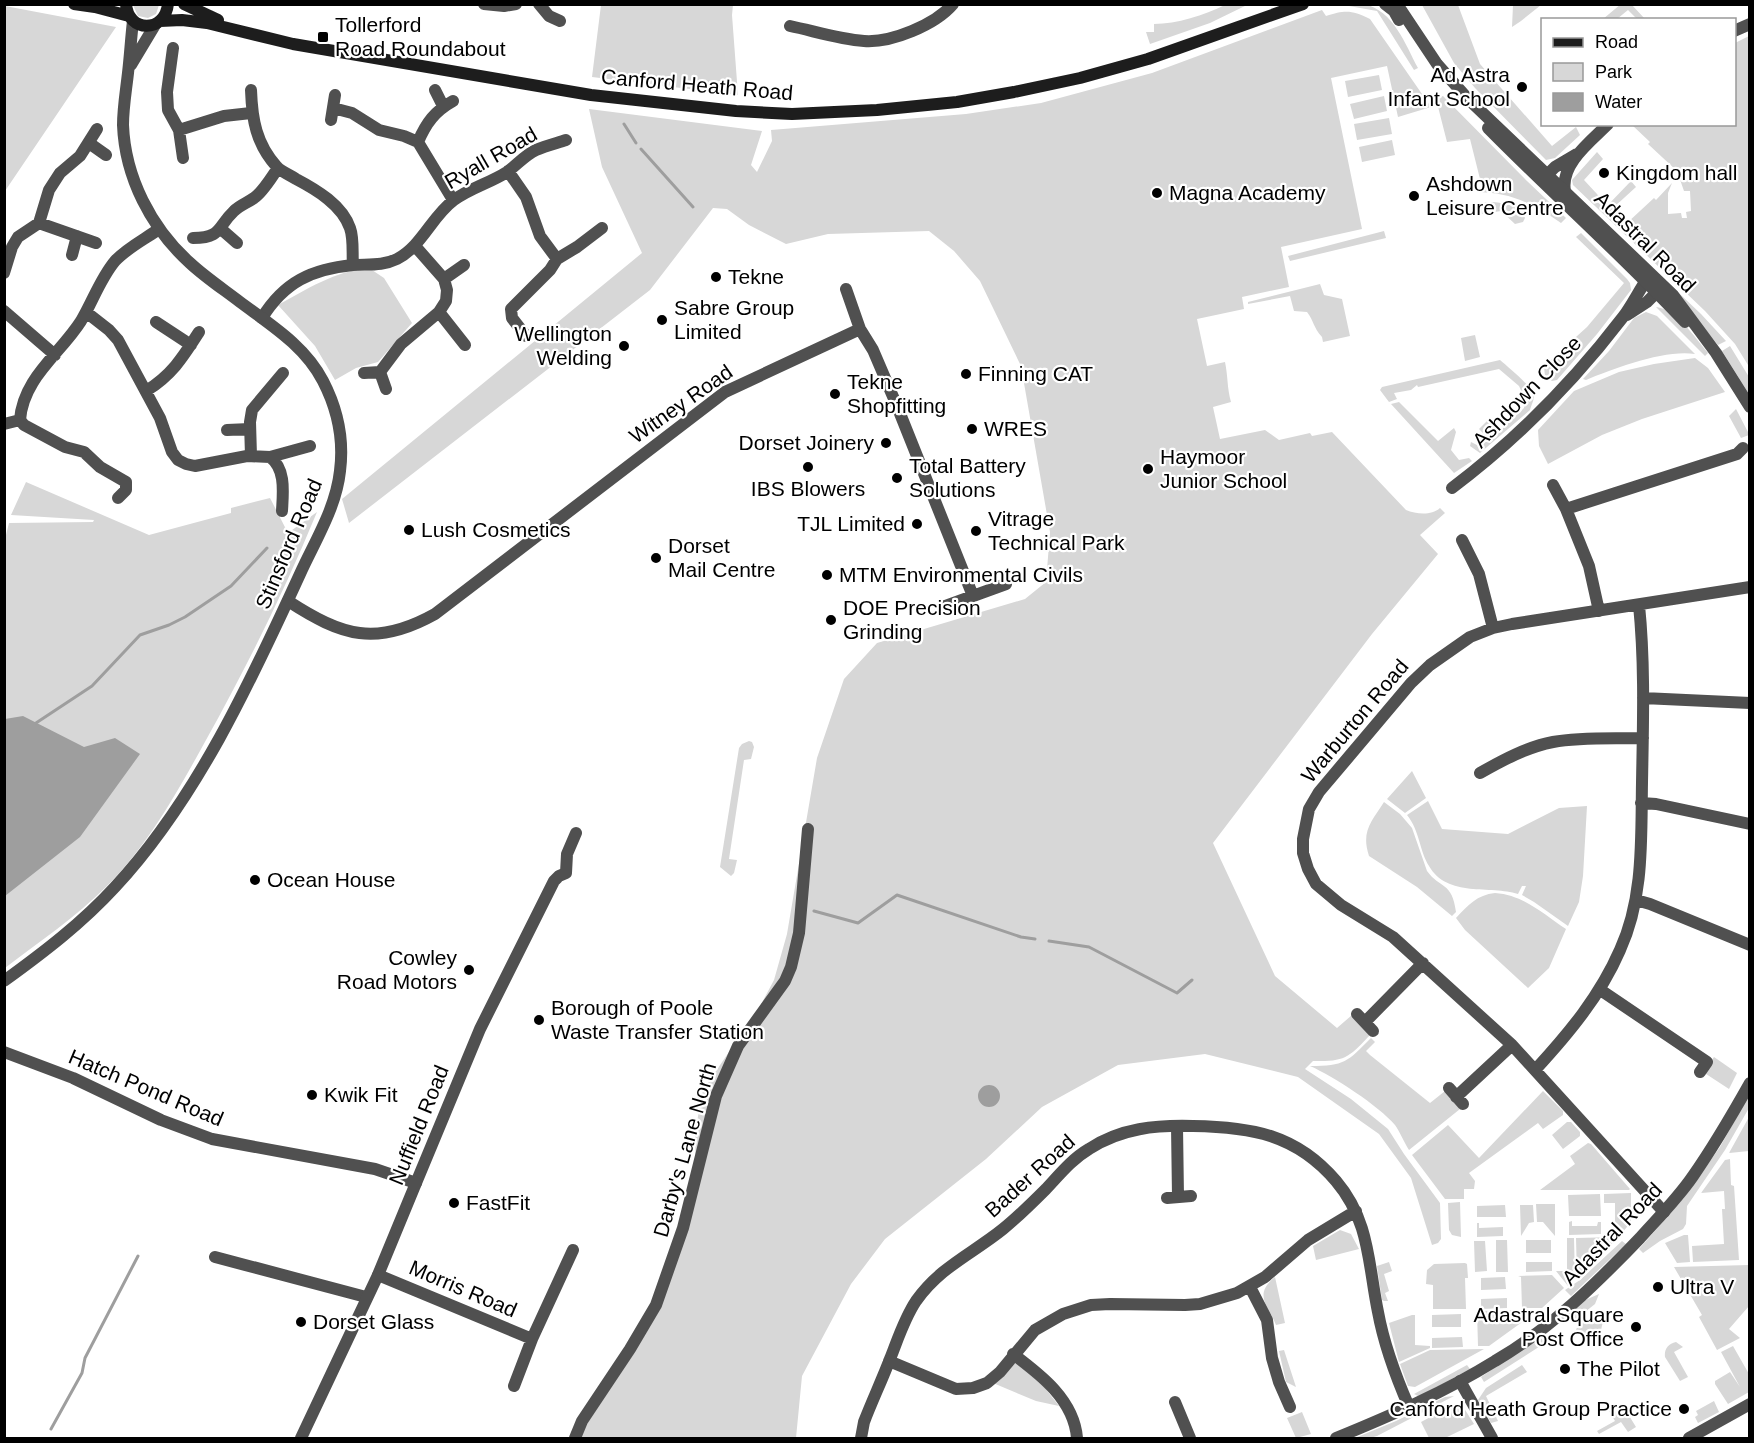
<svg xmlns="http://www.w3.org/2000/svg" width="1754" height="1443" font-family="Helvetica,sans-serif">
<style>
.green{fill:#d7d7d7}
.water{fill:#9e9e9e}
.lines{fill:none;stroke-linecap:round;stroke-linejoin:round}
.stream{stroke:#9e9e9e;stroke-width:3}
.minor{stroke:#505050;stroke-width:12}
.tertiary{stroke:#505050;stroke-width:12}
.secondary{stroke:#1d1d1d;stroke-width:12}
.poi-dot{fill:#000;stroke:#fff;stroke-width:2}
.labels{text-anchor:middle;stroke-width:4.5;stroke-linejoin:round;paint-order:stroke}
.poi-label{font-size:21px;fill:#000;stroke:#fff;text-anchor:start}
.street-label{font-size:21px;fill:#000;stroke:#fff}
</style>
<rect width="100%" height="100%" fill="#fff"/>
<path class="green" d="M1364,4c30,7 41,40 54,64l-4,2 -37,-59 -28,-5z
M1621,4l11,1 13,14h-8l-9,-9 -11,9h-14z
M133,5v-1l26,1 -3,9 -8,4 -10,-2z
M601,5h132l-1,10 6,80 -146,-18z
M1225,5h22l-37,18 -60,21 -4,-12h8v-8c23,0 50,-9 71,-19z
M1422,5h36l22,59 72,82 24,-19 4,8 -25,23 -9,2 -71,-72 -21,-25z
M1513,5l1,-1 27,1 -20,16 -9,6z
M5,6l111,21 -111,164 -1,-185z
M1322,10l4,6c19,-6 26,-6 44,3l61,88 -33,10 -11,-51 -56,12 31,151 -81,18 8,40 -47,10 2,12 -47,10 10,47 18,-4c3,14 2,26 6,40l-18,5 7,32 45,-9 14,10 31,-7 2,3 20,-4 74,78c10,4 25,6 34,-2l5,5 -25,22 18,19 -66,80 -159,209 62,133 62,52 15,-13 19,19c-22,23 -25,28 -58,27l-8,8 46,30 37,30 16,25 36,49 1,36 -3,4 -6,2 -21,-67 -32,-44 -81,-57 -93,-23 -87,11 -76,42 -56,52 -101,80 -34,45 -49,92 -6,62h-221l81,-133 40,-128 -1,-45 8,-42 56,-82 15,-28 13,-46 30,-176 27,-79 33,-36 148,-44 21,-17 4,-50 -29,-166 -41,-85 -26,-30 -25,-20 -101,3 -42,10 -37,-19 -22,-16 -14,-1 -63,82 -301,233 -7,-24 300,-246 -40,-86 -13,-58 173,22 -11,34 6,7 15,-31 -1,-11 195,-16 75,-11 111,-30z
M1749,36l1,309 -2,20 -13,-21 -30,-33 -132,-126 -1,-5 25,-28 6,7 -19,21 13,14 9,13 25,-26 5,6 -23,21 14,15 27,-25 2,2 16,-17 -4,10v21l13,-1 1,5h5l-1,-6 5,-1 -1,-20h-6l-7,-20 -29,-27 2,-2 -18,-17 102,-1 1,-81z
M1379,75l3,15 -34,7 -3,-16z
M1384,96l3,15 -33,8 -4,-15z
M1443,96l84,85 39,37 -5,5c-29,-20 -51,-31 -86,-31l-1,-3 8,-2 -12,-48 -23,3 -11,-43z
M1389,118l3,16 -35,6 -3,-16z
M1392,140l3,15 -33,7 -3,-15z
M1487,202c14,0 31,2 38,16l-2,4 -8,2 -14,-13 -19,3 -10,-8z
M1384,231l2,7 -96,23 -2,-5z
M1581,233l46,46 3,4 1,7 -34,44 -40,46 -5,1 -7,-4 -1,-11 43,-39 37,-44 -48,-46z
M369,268l15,10 28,45 -34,39 -22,6 -21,12 -20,-34 -37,-41c29,-16 57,-34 91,-37z
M1664,279l37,35 25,27 -8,4z
M1320,284l4,11 18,4 8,37 -27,6 -1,-5c-9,-10 -8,-16 -15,-25l-13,-1 -4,-15 -42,8v-2z
M1656,307c21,2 39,31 52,46l-3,3z
M1646,312l11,4 38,38c-29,-5 -81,14 -109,26l-3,-1 26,-28 25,-33z
M1475,335l5,22 -15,4 -4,-23z
M1730,346l19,31v17l-27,-43z
M1695,358l13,10 17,24 -83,27 -40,16 -54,29 -9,-18 -1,-16 36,-39 45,-19 35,-8z
M1500,360c8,7 33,27 34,36 0,4 -3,10 -4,14l-50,43 -10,-7 1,-4 8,4 5,-12 -5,-5 8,-8 10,10 5,-2 22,-21 1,-9 -6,-13 -20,-17 -81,18 -1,-2 -6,5 -17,3 3,6 -8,3 -9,-12 2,-3z
M1399,402l39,39 16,-13 2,4 -5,18 8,10 10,-2 3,3 -18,12 -63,-69z
M1736,409l13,25v1l-8,3 -12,-22z
M26,482l123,53 82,-22v-5l39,-10 18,35 29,-21c-32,78 -70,154 -111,228 -28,51 -58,105 -99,146 -31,31 -68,56 -102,82v-429l4,-16 84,-1 1,-2 -83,-5z
M749,741l3,1 2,5 -3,12 -7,1 -15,99 8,1 -3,13 -3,3 -11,-9 19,-119 3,-4z
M1412,771l14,27 -21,15 -18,-14z
M1428,801l14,28 66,5 51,-26 28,-2 -4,70 -4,26 -11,24 -34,-24 -12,-7 4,-9h-4l-4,8c-27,-9 -71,4 -89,-28 -10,-16 -9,-35 -22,-51z
M1384,802l16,12 12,14 15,43c13,18 25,10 29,41l-4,4 -35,-29 -48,-31c-8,-24 2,-34 15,-54z
M1495,893c29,2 48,21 71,36l-17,39 -21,20 -63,-58 -9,-12c12,-13 21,-23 39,-25z
M1371,1038l4,4 -9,9 4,4 60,48 15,-12 15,18 -51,41c-5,-8 -9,-18 -14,-25 -16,-19 -62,-49 -85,-59 35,0 37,-4 61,-28z
M1714,1057l23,16 -8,16 -26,-17z
M1543,1091l20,20v4l-20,14 -5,-6 -69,50 6,8 -1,8h-10v10h-19l-33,-44 36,-30 31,33z
M1749,1095v13l-24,42 -38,56 -1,18 -3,5 -23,12 -17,12 -4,-4 44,-50 37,-52z
M1749,1117v34l-20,2z
M1567,1122h4l9,10v4l-17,13 -11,-14z
M1588,1143l3,1 39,45 -1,1h-89l35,-26 -5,-8z
M1730,1159l1,26 3,1 5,74 -46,2 -1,-16 32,-2 -2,-35h3l-1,-18 -23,2 24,-33z
M1631,1193v29l-9,11h-7v-30h-11v-9z
M1600,1194l1,22h-32l-1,-21z
M1460,1202l1,35 -9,-2 -3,-5 -1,-27z
M1536,1204h19v32l-12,-14h-6z
M1505,1205l1,12h-29v-11z
M1520,1205h13l1,17 -5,1 -8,13z
M1572,1221v5h25l1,-4h3v12l-32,1v-13z
M1477,1223h2v5l24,-1v9l-26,1z
M1340,1230l11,4 8,15 -43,11 -3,-14z
M1684,1235h4l2,27 -13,1 -12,-20z
M1619,1237l-42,39 -1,-38z
M1567,1238h7l1,41 -7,7 -12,-15h11z
M1496,1240h11l1,32h-12z
M1526,1240h25v13h-25z
M1474,1241h11l2,30 -12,1z
M1622,1241l4,3 -55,52 -6,-6 15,-10z
M1389,1262l3,9 -8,3 5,17 -4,2 3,8h-4l-2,-1 -5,-34z
M1526,1262h26v9l-26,1z
M1465,1263l2,1 1,14h-3l1,31h-33v-24l-7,-1 1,-14 7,-6z
M1749,1265v41l-20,23 11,9 -23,12 -18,-33 3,-2 -28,-48z
M1552,1275l12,13 -22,20h-20l-1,-31 -3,-1z
M1275,1277l10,46 -9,2c-8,-20 -23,-30 -1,-48z
M1505,1277l1,12 -25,1v-12z
M1599,1294l-4,10 -20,16 -3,-2 -8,6 -3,-4 22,-19z
M1507,1298v10l-26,1v-10z
M1539,1310l-50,36h-11l-1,-35z
M1597,1311l8,2 -4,17 -15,9 -5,-1 -5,-9z
M1461,1314v13h-29v-12z
M1412,1315h3v30l15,1v2l-31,14 -10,-39z
M1462,1337l1,10 -31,1v-10z
M1540,1337l5,6 -61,39 -3,-5z
M1676,1342l7,5 -9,5 14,25 -8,4 -15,-24c-1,-8 3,-13 11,-15z
M1733,1346l16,28v18l-21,12 -13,-20v-3l15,-9 10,15 -19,-35z
M1484,1349l-69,38 -7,-1 -8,-22 30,-14z
M1284,1350l12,37 -10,-5 -7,-31z
M1017,1363l28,25 14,18 -23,-5 -43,-18 16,-17z
M1467,1365l3,4 -46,25 -6,2 -4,-2z
M1522,1365l5,7 -41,24 12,25 -7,2 -13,-23 8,-12z
M1454,1396l-77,40 -7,2h-15l41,-17 49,-24z
M1714,1401l5,11 -21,11 -3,-6 3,-2 -2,-4z
M1455,1404l7,1 12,19 -29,14h-16l-8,-16z
M1614,1409l6,9 8,-4 8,13 -8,5 -7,-10 -22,12 -2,-3 18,-10 -6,-10z
M1302,1412l9,22 -15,4 -9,-20z"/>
<path class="water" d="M23,716l61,31 31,-9 25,16 -60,83 -75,59v-177z
M978 1096a11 11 0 1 1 22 0a11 11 0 1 1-22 0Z"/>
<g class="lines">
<path class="stream" d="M624,124l12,19
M641,149l52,58
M36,723l56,-37 48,-51 29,-10 16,-8 46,-31 36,-38
M814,911l44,12 39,-28 124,42 14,2
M1049,941l40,6 88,46 15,-13
M51,1429l31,-56 3,-15 53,-102"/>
<path class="minor" d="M484,4l20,2 12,-2
M539,4l10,12 11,5
M790,26c24,5 49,13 74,15 27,2 71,-16 89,-37
M1734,31l16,-7
M173,48l-6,44 1,18 11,20 4,28
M251,90c1,29 5,54 26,77 5,5 13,8 19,12 21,11 46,26 54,49 4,11 2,26 3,37
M435,90l8,16
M333,108l19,5 27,17 25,6 14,6 35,58
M331,120l4,-25
M179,130l45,-14 27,-3
M418,142c8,-19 17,-31 35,-41
M89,143l17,12
M508,171l18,26 14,39 17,23 -7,11 -39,39 1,9 14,18
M1548,174l7,-7 22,-13
M1565,191c-5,-27 26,-50 43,-67
M39,223l57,20
M221,229l16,14
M193,238c29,0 24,-11 41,-27 6,-6 13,-8 20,-13 9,-6 17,-20 24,-30
M72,255l5,-19
M557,259l20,-12 25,-19
M4,273l8,-26 6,-10 21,-14 10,-33 11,-17 20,-17 17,-27
M444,279l20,-14
M846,289l14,40
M4,311l51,44
M86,312l23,18 9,10 42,78 12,34 6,8 8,4 9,2 52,-10 23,1 40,-11
M439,312l26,33
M1627,315l20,-13 15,-15
M262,318c22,-36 50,-49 91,-53 15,-1 30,1 44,-6 25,-13 35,-43 57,-59 16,-12 36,-17 53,-28 10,-7 18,-17 29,-22 9,-4 21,-7 30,-10
M156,322l35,23
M364,373l16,-1
M386,389l-6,-17 21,-28 38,-32 7,-11 1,-11 -3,-11 -29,-33
M146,391c26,-16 37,-34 53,-59
M4,424l16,-4
M227,430l23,-1
M251,456l-1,-34 2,-12 31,-37
M270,457c16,12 13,35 12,54
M1553,485l13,24
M1452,488c64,-48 122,-107 171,-171 10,-13 17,-29 27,-42
M118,498l8,-8v-8l-26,-15 -16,-15 -19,-5 -41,-22 -4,-5c3,-42 40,-66 61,-99 12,-20 19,-42 34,-60 12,-13 30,-22 44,-32
M1462,540l17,34 14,54
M288,601c54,35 88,46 147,13l290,-222 135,-63 13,21 24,56 76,190
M940,608l66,-24
M1599,611l-10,-45 -23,-57 171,-55 6,-6
M1643,698l107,5
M1480,773c23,-13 47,-26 73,-31 29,-5 61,-3 90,-4
M1641,803l15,1 94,20
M1636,900l14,4 100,41
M1599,989l108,73 -7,10
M1357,1014l16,17
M1365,1022l58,-59
M1536,1069c33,-36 64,-73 84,-119 24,-52 21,-111 22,-167 1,-59 3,-119 -3,-178
M1449,1088l14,16
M1456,1097l56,-52
M1177,1126l1,71
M416,1183l64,-154 74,-148 5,-5 7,-3 1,-19 9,-21
M1167,1198l24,-2
M1664,1212l-152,-167 -119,-108 -52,-32 -25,-21 -8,-15 -5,-16v-14l6,-30 10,-17 92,-109 19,-18 40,-28 23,-9 19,-4 238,-37
M215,1257l151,40
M378,1275l154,64
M1250,1287l17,33 5,38 7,24 11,25
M1013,1354c28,21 61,46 64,84
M889,1361l67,28 17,-1 14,-5 13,-11 35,-42 28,-16 28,-9 19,-1 75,1 15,-1 37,-11 28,-16 43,-37 48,-29
M1460,1381l32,57
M514,1386l18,-47 41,-89
M1175,1402l15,36
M575,1438l7,-17 48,-72 26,-44 27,-77 33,-132 22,-50 47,-65 6,-14 8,-34 9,-104
M861,1438l3,-16c8,-21 18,-42 26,-63 8,-20 14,-40 26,-58 24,-34 56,-47 87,-72 15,-12 29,-26 43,-40 14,-15 26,-30 43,-40 32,-21 67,-24 104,-23 58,1 103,8 143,55 34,40 32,83 42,131 6,33 18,65 31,95
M1689,1438l61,-34"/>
<path class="tertiary" d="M1385,4l9,7 5,9
M1397,4l40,60 30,34 206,197 43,58 34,54
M131,65l24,-40
M1488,128c65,66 134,127 197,194
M4,981c40,-29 78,-58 111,-94 81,-87 136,-206 185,-313 15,-33 36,-66 40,-103 4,-31 -2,-61 -17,-90 -18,-35 -52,-56 -83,-79 -17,-13 -35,-25 -50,-39 -39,-35 -65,-86 -67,-138 0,-17 3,-34 5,-52 2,-17 3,-35 5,-52
M4,1052l69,26 88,42 51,19 163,30 41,14 -38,92 -77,163
M1336,1438c54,-22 109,-46 159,-77 55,-32 101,-77 145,-123 18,-20 38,-40 53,-62 21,-30 39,-61 57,-93"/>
<path class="secondary" d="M74,4l21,3 34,9
M126,4c2,29 39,29 42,0
M184,4l34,16
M160,21l22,-1 25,3 86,21 298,51 145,16 56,3 85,-4 80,-8 57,-10 66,-14 68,-19 155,-55"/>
</g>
<g class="poi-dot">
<rect x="317" y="31" width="12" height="12" rx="3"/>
<circle cx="1522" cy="87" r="6"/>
<circle cx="1604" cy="173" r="6"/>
<circle cx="1157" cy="193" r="6"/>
<circle cx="1414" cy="196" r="6"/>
<circle cx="716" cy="277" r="6"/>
<circle cx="662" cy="320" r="6"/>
<circle cx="624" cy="346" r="6"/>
<circle cx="966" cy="374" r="6"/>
<circle cx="835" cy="394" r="6"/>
<circle cx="972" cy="429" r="6"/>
<circle cx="886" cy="443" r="6"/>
<circle cx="808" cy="467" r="6"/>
<circle cx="1148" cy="469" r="6"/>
<circle cx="897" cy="478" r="6"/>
<circle cx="917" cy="524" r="6"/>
<circle cx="409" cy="530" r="6"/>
<circle cx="976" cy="531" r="6"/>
<circle cx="656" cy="558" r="6"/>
<circle cx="827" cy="575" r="6"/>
<circle cx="831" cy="620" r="6"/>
<circle cx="255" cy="880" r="6"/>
<circle cx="469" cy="970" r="6"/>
<circle cx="539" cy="1020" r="6"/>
<circle cx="312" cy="1095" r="6"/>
<circle cx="454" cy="1203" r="6"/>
<circle cx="1658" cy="1287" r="6"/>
<circle cx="301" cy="1322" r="6"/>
<circle cx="1636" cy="1327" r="6"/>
<circle cx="1565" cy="1369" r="6"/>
<circle cx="1684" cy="1409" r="6"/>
</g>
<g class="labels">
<g class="poi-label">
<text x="335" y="32">Tollerford<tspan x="335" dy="24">Road Roundabout</tspan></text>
<text x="1510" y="82" text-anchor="end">Ad Astra<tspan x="1510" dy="24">Infant School</tspan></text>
<text x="1616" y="180">Kingdom hall</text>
<text x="1426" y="191">Ashdown<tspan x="1426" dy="24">Leisure Centre</tspan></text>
<text x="1169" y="200">Magna Academy</text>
<text x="728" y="284">Tekne</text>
<text x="674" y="315">Sabre Group<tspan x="674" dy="24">Limited</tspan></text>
<text x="612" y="341" text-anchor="end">Wellington<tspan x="612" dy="24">Welding</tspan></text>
<text x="978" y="381">Finning CAT</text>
<text x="847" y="389">Tekne<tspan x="847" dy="24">Shopfitting</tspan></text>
<text x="984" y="436">WRES</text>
<text x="874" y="450" text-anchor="end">Dorset Joinery</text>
<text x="1160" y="464">Haymoor<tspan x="1160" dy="24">Junior School</tspan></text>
<text x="909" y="473">Total Battery<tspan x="909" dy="24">Solutions</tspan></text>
<text x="808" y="496" text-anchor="middle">IBS Blowers</text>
<text x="988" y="526">Vitrage<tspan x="988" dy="24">Technical Park</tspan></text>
<text x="905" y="531" text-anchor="end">TJL Limited</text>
<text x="421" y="537">Lush Cosmetics</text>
<text x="668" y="553">Dorset<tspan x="668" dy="24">Mail Centre</tspan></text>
<text x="839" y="582">MTM Environmental Civils</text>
<text x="843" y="615">DOE Precision<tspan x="843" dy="24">Grinding</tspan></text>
<text x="267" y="887">Ocean House</text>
<text x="457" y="965" text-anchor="end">Cowley<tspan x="457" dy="24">Road Motors</tspan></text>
<text x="551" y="1015">Borough of Poole<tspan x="551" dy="24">Waste Transfer Station</tspan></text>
<text x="324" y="1102">Kwik Fit</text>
<text x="466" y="1210">FastFit</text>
<text x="1670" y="1294">Ultra V</text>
<text x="1624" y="1322" text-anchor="end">Adastral Square<tspan x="1624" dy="24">Post Office</tspan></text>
<text x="313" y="1329">Dorset Glass</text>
<text x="1577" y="1376">The Pilot</text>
<text x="1672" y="1416" text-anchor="end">Canford Heath Group Practice</text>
</g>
<g class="street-label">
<text transform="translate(697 85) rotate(5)" y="7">Canford Heath Road</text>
<text transform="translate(491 158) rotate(-30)" y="7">Ryall Road</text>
<text transform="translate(1645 242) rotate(45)" y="7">Adastral Road</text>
<text transform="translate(1527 392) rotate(-46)" y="7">Ashdown Close</text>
<text transform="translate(681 404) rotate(-35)" y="7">Witney Road</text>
<text transform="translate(289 544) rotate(-67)" y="7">Stinsford Road</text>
<text transform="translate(1355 721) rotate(-50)" y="7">Warburton Road</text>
<text transform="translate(146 1088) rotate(23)" y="7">Hatch Pond Road</text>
<text transform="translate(419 1125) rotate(-68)" y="7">Nuffield Road</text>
<text transform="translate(685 1150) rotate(-74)" y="7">Darby's Lane North</text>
<text transform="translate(1030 1176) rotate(-42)" y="7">Bader Road</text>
<text transform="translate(1612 1234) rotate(-46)" y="7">Adastral Road</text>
<text transform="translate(463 1289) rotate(23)" y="7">Morris Road</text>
</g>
</g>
<rect width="1754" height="1443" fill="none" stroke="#000000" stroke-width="12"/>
<rect x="1541" y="18" width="195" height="108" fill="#ffffff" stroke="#999999" stroke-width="1.5"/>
<rect x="1553" y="38" width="30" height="9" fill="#1d1d1d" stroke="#999999" stroke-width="1.5"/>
<text x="1595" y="48" font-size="18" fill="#000000">Road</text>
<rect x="1553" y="63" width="30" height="18" fill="#d7d7d7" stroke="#999999" stroke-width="1.5"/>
<text x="1595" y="78" font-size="18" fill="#000000">Park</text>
<rect x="1553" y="93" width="30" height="18" fill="#9e9e9e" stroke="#999999" stroke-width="1.5"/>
<text x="1595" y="108" font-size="18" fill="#000000">Water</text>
</svg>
